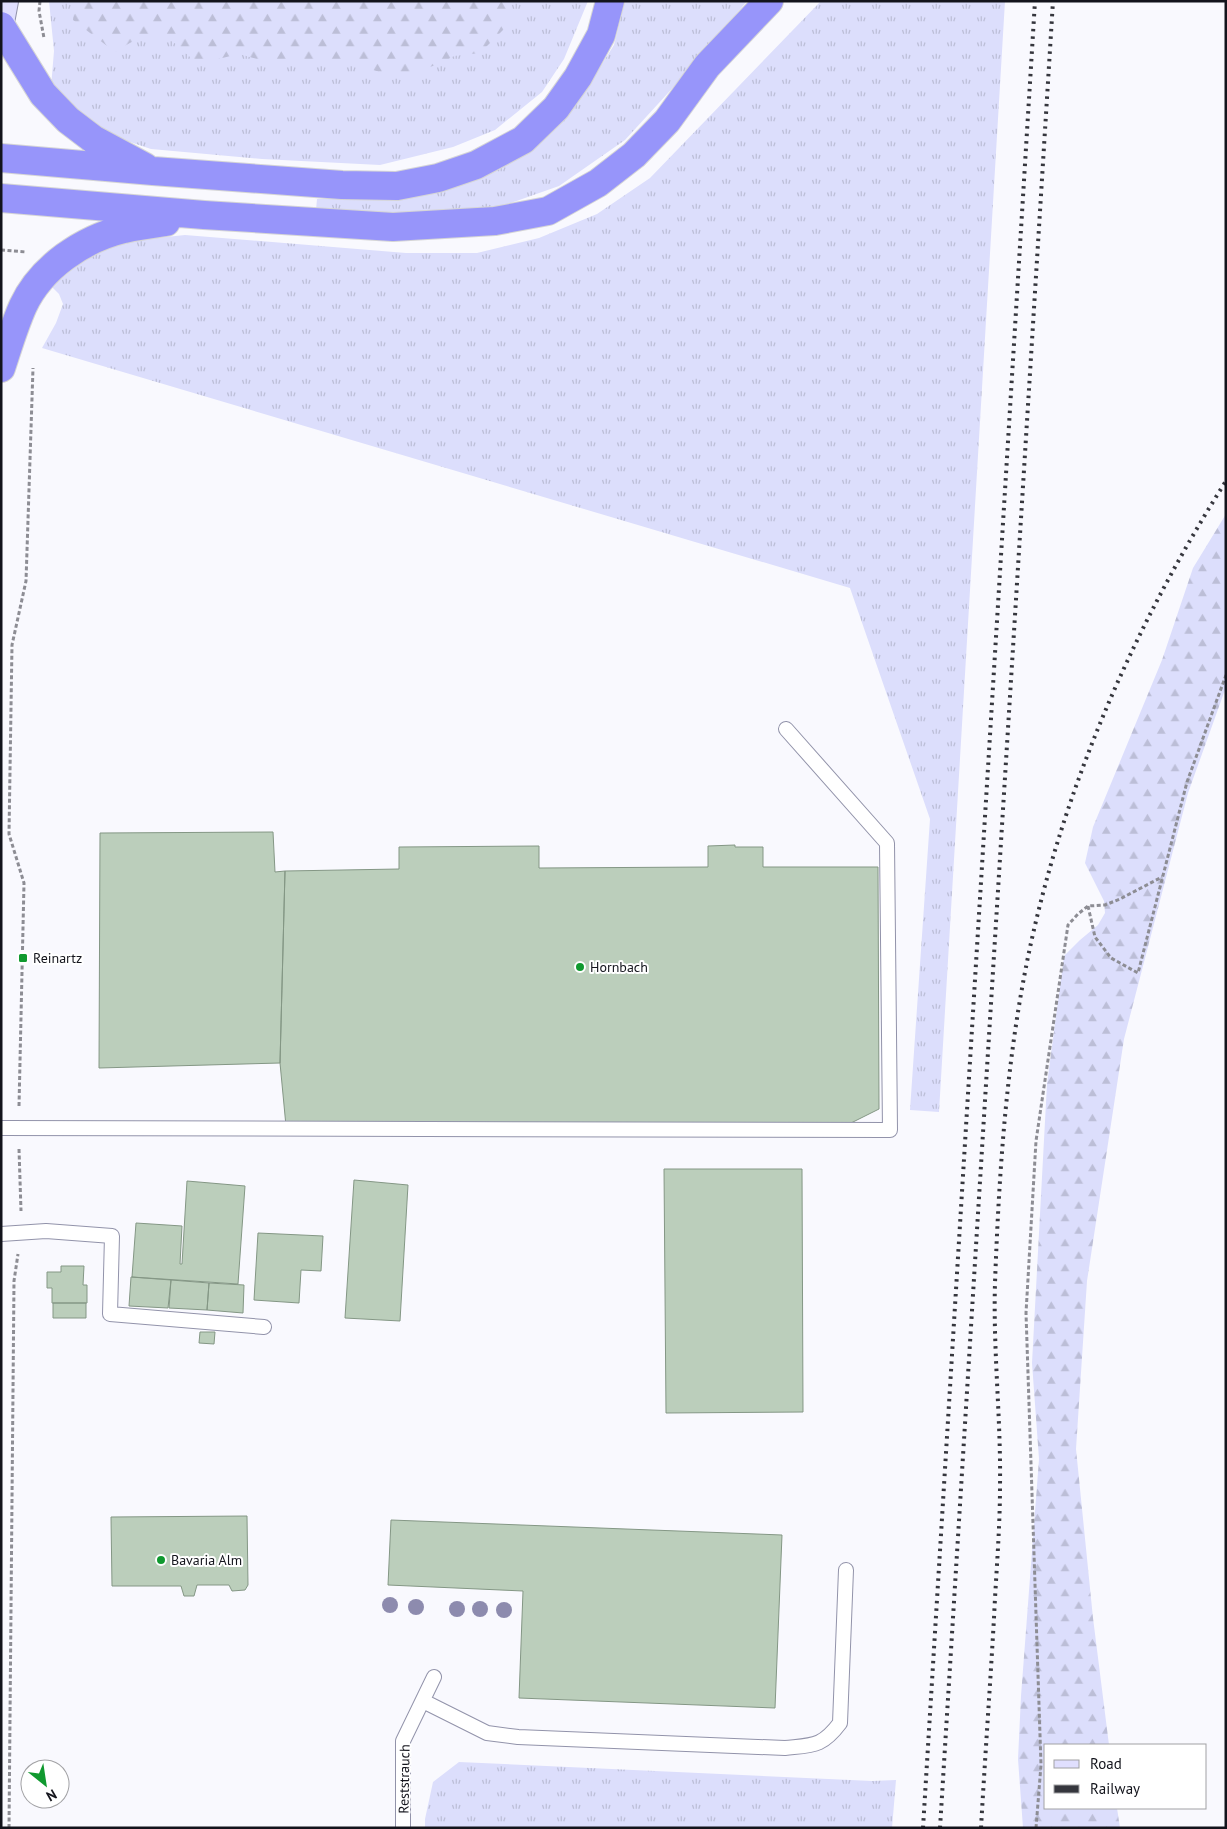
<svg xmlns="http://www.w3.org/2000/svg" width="1227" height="1829" font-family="'PT Sans',sans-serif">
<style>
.grass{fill:url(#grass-tufts)}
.forest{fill:url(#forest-firs)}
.building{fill:#bbcebb;stroke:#849785}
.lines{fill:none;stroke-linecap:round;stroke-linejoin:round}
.service-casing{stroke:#9293aa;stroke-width:16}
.secondary-casing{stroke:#9293aa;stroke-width:30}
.motorway-casing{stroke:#d5d5d6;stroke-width:30}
.path{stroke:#8d8d94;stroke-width:3;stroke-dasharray:4 2.5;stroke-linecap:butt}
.service{stroke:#fff;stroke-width:14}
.secondary{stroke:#e0dffe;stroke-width:28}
.motorway{stroke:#9795fa;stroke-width:28}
.rail{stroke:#35363d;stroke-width:4;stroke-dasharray:2.5 5;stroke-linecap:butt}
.tree{fill:#8d8bae}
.poi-dot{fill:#10992f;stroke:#fff;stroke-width:2}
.labels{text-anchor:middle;stroke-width:4;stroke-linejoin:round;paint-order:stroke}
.poi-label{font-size:14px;fill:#13141c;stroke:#fff;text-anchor:start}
.street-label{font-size:14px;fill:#13141c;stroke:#fff}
</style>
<defs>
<pattern id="grass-tufts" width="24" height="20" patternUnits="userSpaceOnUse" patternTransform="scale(1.25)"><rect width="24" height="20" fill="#dcdefc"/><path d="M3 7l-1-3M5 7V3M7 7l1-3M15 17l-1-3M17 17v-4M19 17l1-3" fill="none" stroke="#bcbed7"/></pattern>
<pattern id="forest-firs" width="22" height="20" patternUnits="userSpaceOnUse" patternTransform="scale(1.25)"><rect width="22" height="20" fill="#dcdefc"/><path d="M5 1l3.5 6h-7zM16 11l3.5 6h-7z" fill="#bcbed7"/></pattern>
</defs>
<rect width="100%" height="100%" fill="#f9f9fe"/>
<path class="grass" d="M49,1h539l-24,58 -22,33 -47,38 -42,17 -73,18 -118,-6 -111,-10 -36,-12 -36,-18 -28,-32 3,-36z
M625,1h122l-46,56 -76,83 -66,46 -82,29 -74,4 -87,-9 1,-11 95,-4 83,-25 40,-28 55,-59 24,-38z
M821,1h184l-66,1111 -29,-2 20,-291 -80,-231 -808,-240 14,-25 7,-19 -4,-10 -8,-8 44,-34 24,-10 66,-7 221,18h71l62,-15 58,-24 53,-36z
M459,1762l413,19 24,-1 -4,48h-467v-9l8,-37z"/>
<path class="forest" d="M75,1h434v23l-29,29 -26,3 -13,7 -41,15 -64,-19 -65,4 -32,-9 -42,10c-33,-33 -40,-39 -82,-12l-42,-32z
M1226,514v173l-38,106 -64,246 -37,242 -11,168 17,169 16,127h-63v63h71l3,20h-97l-5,-69 3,-63 18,-237 -7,-96 15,-279 17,-128 16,-16 18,-15 7,-12 -1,-12 -19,-38 8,-36 69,-167 31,-92z"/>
<path class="building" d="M273,832l2,40 10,-1 -5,192 -181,5 1,-235z
M735,845v2h28v20h115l1,242 -28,14 -565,3 -6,-63 5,-192 114,-2v-22l140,-1v22l169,-1v-21z
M664,1169h138l1,243 -137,1z
M354,1180l54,5 -8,136 -55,-3z
M187,1181l58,5 -7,98 -106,-7 4,-54 46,3 -2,38h2z
M258,1233l65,3 -2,35 -20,-1 -2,33 -45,-3z
M61,1266h23l-1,19h4v18h-35v-15h-5v-16h14z
M131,1277l40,3 -3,28 -39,-2z
M171,1280l38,3 -2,27 -38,-2z
M209,1283l35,2 -1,28 -36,-3z
M53,1303h33v15h-33z
M200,1332h15l-1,12 -15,-1z
M247,1516l1,69 -3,5 -13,1 -3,-6h-32l-3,11h-10l-3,-10h-69l-1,-69z
M391,1520l391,15 -7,173 -256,-10 4,-107 -135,-6z"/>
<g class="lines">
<defs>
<path id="service" d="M1,1128l889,2 -3,-287 -101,-114
M1,1234l45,-3 66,5 -2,78 154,13
M423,1701l64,32 31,4 267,11c28,-3 37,-1 55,-25l6,-153
M403,1828v-87l31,-64"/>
<path id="secondary" d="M1,17l3,-16"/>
<path id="motorway" d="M1,26l42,68 25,26 25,19 52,28
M1,158l152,13 189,14 55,1 41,-8 38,-13 47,-25 33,-32 22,-31 23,-42 9,-34
M1,198l203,17 189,12 102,-6 53,-10 50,-28 36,-28 33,-34 40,-55 62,-65
M1,368c7,-21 13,-42 22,-62 18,-39 60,-67 101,-77 14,-3 28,-5 42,-7"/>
</defs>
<use href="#service" class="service-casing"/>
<use href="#secondary" class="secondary-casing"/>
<use href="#motorway" class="motorway-casing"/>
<path class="path" d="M40,1l-1,10 5,27
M1,250l25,2
M1088,906l7,31 16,21 27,15 49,-191 39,-107
M19,1106l5,-223 -15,-49 3,-189 14,-64 7,-213
M19,1149l2,62
M9,1828l5,-547 4,-27
M1036,1828l5,-63 -15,-452 10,-172 32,-216 10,-11 10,-8 17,-1 15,-6 42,-22"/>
<use href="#service" class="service"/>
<use href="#secondary" class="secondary"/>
<use href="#motorway" class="motorway"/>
<path class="rail" d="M923,1828l112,-1827
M940,1828l113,-1827
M981,1828c4,-70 9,-140 13,-210 2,-44 6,-88 6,-132 1,-68 -7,-135 -5,-203 4,-109 11,-219 33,-326 35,-169 106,-331 198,-476"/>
</g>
<g class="tree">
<circle cx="390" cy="1605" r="8"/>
<circle cx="416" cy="1607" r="8"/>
<circle cx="457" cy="1609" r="8"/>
<circle cx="480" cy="1609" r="8"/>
<circle cx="504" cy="1610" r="8"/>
</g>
<g class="poi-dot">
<rect x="18" y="953" width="10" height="10" rx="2.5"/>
<circle cx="580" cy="967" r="5"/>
<circle cx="161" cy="1560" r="5"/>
</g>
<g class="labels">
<g class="poi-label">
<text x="33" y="963">Reinartz</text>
<text x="590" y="972">Hornbach</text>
<text x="171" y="1565">Bavaria Alm</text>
</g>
<g class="street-label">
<text transform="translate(404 1779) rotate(-89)" y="5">Reststrauch</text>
</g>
</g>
<rect width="1227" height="1829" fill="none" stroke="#13141c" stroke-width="5"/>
<rect x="1044" y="1744" width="162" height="65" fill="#ffffff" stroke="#a1a1a4"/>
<rect x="1054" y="1760" width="25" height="8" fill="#e0dffe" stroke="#a1a1a4"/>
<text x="1090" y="1769" font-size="15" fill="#13141c">Road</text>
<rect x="1054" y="1785" width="25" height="8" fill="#35363d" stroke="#a1a1a4"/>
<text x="1090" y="1794" font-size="15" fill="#13141c">Railway</text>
<g transform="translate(45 1784) rotate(150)"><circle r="24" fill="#ffffff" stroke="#a1a1a4"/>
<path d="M0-4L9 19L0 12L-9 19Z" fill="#10992f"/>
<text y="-8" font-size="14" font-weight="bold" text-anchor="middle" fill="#13141c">N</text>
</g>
</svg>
